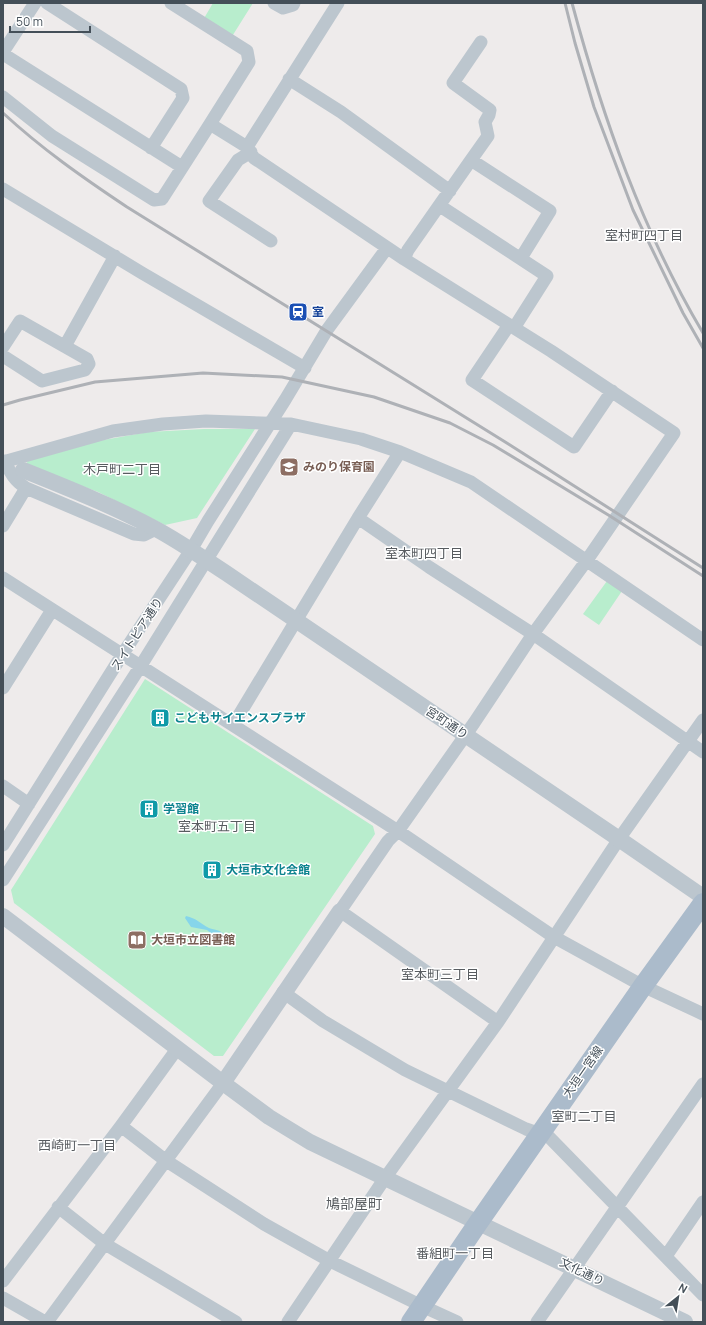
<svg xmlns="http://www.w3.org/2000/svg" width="706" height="1325" font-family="Manrope,'Noto Sans JP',sans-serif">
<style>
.green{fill:#b8edcd}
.water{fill:#86d5ea}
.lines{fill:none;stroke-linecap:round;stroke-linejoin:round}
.minor{stroke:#bcc6ce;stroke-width:13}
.tertiary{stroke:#bcc6ce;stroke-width:16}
.primary{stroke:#abbbcb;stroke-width:20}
.rail{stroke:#aeb1b6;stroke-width:3}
.labels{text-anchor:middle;stroke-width:3;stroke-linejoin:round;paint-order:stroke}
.transit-label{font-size:12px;font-weight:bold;fill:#164399;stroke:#fff;text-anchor:start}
.education-label{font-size:12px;font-weight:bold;fill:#785e54;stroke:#fff;text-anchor:start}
.street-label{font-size:12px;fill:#444f58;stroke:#fff}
.culture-label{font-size:12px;font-weight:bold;fill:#0d838f;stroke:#fff;text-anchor:start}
.neighbourhood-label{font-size:13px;fill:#585c60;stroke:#fff}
.quarter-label{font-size:14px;fill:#585c60;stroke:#fff}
</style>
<rect width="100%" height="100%" fill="#eeebeb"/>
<path class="green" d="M213,3h40l-22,35 -28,-18z
M204,429h51l-58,89 -32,7 -67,-33 -72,-27 2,-5 70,-19 50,-9z
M607,581l15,10 -23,34 -16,-11z
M145,679l228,147 2,8 -152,222h-9l-200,-153 -3,-13z"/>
<path class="water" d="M186,916c10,2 15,8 23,12 6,2 11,2 15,6v4l-3,4h-4l-2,2 -8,1v2l-6,-3 1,-1c5,-2 9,-3 11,-8l-6,-5 -16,-3 -6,-9z"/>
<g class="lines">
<path class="minor" d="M47,3l134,86 2,9 -32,50
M171,3l76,48 2,11 -39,62 37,23
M274,3l9,5 10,-3 1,-2
M338,3l-91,144 7,11 150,101 147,92 123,82 -87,127 -54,74 -59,89 -76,108 -10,10 -48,70 158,111
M3,52l32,-49
M3,54l179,113
M289,79l52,33 109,79
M3,97l49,39 102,64 8,-1 48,-75
M251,152l-13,8 -29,41 62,40
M471,160l17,-24 -3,-14 4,-7 1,-5 -37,-27 28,-41
M3,189l139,84 163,95
M440,206l107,70 -33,52
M404,259l4,-9 63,-90 79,51 -29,47
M509,325l-37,55 102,67 38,-56
M65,346l50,-90
M3,347l17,-26 67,38 2,5 -4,6 -43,11 -39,-25
M5,461c5,12 10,20 21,27l108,46 10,1 12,-6
M3,462l110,-31 50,-7 43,-3 85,3 70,15 39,13 71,30 232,158
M358,518l71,49 104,67 170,118
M3,526l23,-38
M3,578l395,253 156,106 89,49 60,28
M3,688l49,-78
M233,725l125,-207 42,-66
M3,786l26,18
M3,845l119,-190 69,-105 17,-29 77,-121 42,-70 60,-82
M3,880l137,-213 151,-243
M283,992l40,29 82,49 121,59 23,8 154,158
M121,1126l44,34 99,64 66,37 92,45 35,16
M58,1207l47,37 131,78
M666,1256l37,-54
M3,1281l118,-155 56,-77
M3,1298l42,24
M47,1322l176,-239
M288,1322l97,-144 113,-156 121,-183 84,-119
M537,1322l166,-238"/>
<path class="tertiary" d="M23,470c45,18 90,36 133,59 24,13 47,29 70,44l393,266 84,58
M3,916l220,167 46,34 41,25 375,180
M223,1083l117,-172"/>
<path class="primary" d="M411,1322l67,-99 165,-237 60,-83"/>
<path class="rail" d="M565,3l10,40 19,64 39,103 50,103 20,35
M572,3c31,115 70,227 131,330
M3,113c39,36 79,64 124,94l375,233 201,128
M3,405l17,-5 75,-18 108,-9 79,4 92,20 76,26 43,22 117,71 93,60"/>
</g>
<defs>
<symbol id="station-square" viewBox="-11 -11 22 22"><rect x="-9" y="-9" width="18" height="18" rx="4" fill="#1a4fb4" stroke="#fff"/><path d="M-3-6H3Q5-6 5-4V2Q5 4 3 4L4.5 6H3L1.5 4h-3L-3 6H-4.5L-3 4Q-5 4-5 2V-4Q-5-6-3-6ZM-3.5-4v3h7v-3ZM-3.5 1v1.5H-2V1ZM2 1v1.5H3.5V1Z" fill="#fff"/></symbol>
<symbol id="school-square" viewBox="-11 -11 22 22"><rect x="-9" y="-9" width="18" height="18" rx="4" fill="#8d6e63" stroke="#fff"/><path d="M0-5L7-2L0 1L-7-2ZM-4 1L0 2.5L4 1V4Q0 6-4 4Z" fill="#fff"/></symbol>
<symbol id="building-square" viewBox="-11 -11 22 22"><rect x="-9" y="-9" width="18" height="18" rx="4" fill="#0f9aa8" stroke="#fff"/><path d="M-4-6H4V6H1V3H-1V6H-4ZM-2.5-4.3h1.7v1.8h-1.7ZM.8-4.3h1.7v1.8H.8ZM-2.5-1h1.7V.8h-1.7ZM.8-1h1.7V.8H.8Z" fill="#fff"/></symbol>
<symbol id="library-square" viewBox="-11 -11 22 22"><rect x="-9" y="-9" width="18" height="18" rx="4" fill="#8d6e63" stroke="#fff"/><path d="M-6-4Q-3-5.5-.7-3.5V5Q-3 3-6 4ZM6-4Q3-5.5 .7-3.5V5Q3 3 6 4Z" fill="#fff"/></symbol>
</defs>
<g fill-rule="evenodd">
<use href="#station-square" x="287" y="301" width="22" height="22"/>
<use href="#school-square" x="278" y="456" width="22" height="22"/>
<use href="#building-square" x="149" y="707" width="22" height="22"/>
<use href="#building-square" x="138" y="798" width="22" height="22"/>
<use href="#building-square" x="201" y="859" width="22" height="22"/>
<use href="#library-square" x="126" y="929" width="22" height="22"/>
</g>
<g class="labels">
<g class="transit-label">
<text x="312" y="316">室</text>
</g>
<g class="education-label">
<text x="303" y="471">みのり保育園</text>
<text x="151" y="944">大垣市立図書館</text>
</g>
<g class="street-label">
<text transform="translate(137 634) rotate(-57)" y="4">スイトピア通り</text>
<text transform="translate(447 723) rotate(34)" y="4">宮町通り</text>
<text transform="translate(583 1072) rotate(-55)" y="4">大垣一宮線</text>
<text transform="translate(582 1272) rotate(26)" y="4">文化通り</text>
</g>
<g class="culture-label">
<text x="174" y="722">こどもサイエンスプラザ</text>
<text x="163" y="813">学習館</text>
<text x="226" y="874">大垣市文化会館</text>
</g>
<g class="neighbourhood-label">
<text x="644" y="240">室村町四丁目</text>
<text x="122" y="474">木戸町二丁目</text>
<text x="424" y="558">室本町四丁目</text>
<text x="217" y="831">室本町五丁目</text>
<text x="440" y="979">室本町三丁目</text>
<text x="584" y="1121">室町二丁目</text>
<text x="77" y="1150">西崎町一丁目</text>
<text x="455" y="1258">番組町一丁目</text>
</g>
<g class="quarter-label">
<text x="354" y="1209">鳩部屋町</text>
</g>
</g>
<rect width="706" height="1325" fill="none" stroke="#444f58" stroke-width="8"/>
<g transform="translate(678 1297) rotate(30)" stroke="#ffffff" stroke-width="3" paint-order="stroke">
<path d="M0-3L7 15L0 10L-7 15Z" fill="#444f58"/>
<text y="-6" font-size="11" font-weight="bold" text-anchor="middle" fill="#444f58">N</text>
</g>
<path d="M10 26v6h80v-6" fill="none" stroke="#444f58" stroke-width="2"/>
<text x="16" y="26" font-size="12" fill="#444f58" stroke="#ffffff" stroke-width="3" paint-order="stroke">50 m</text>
</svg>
